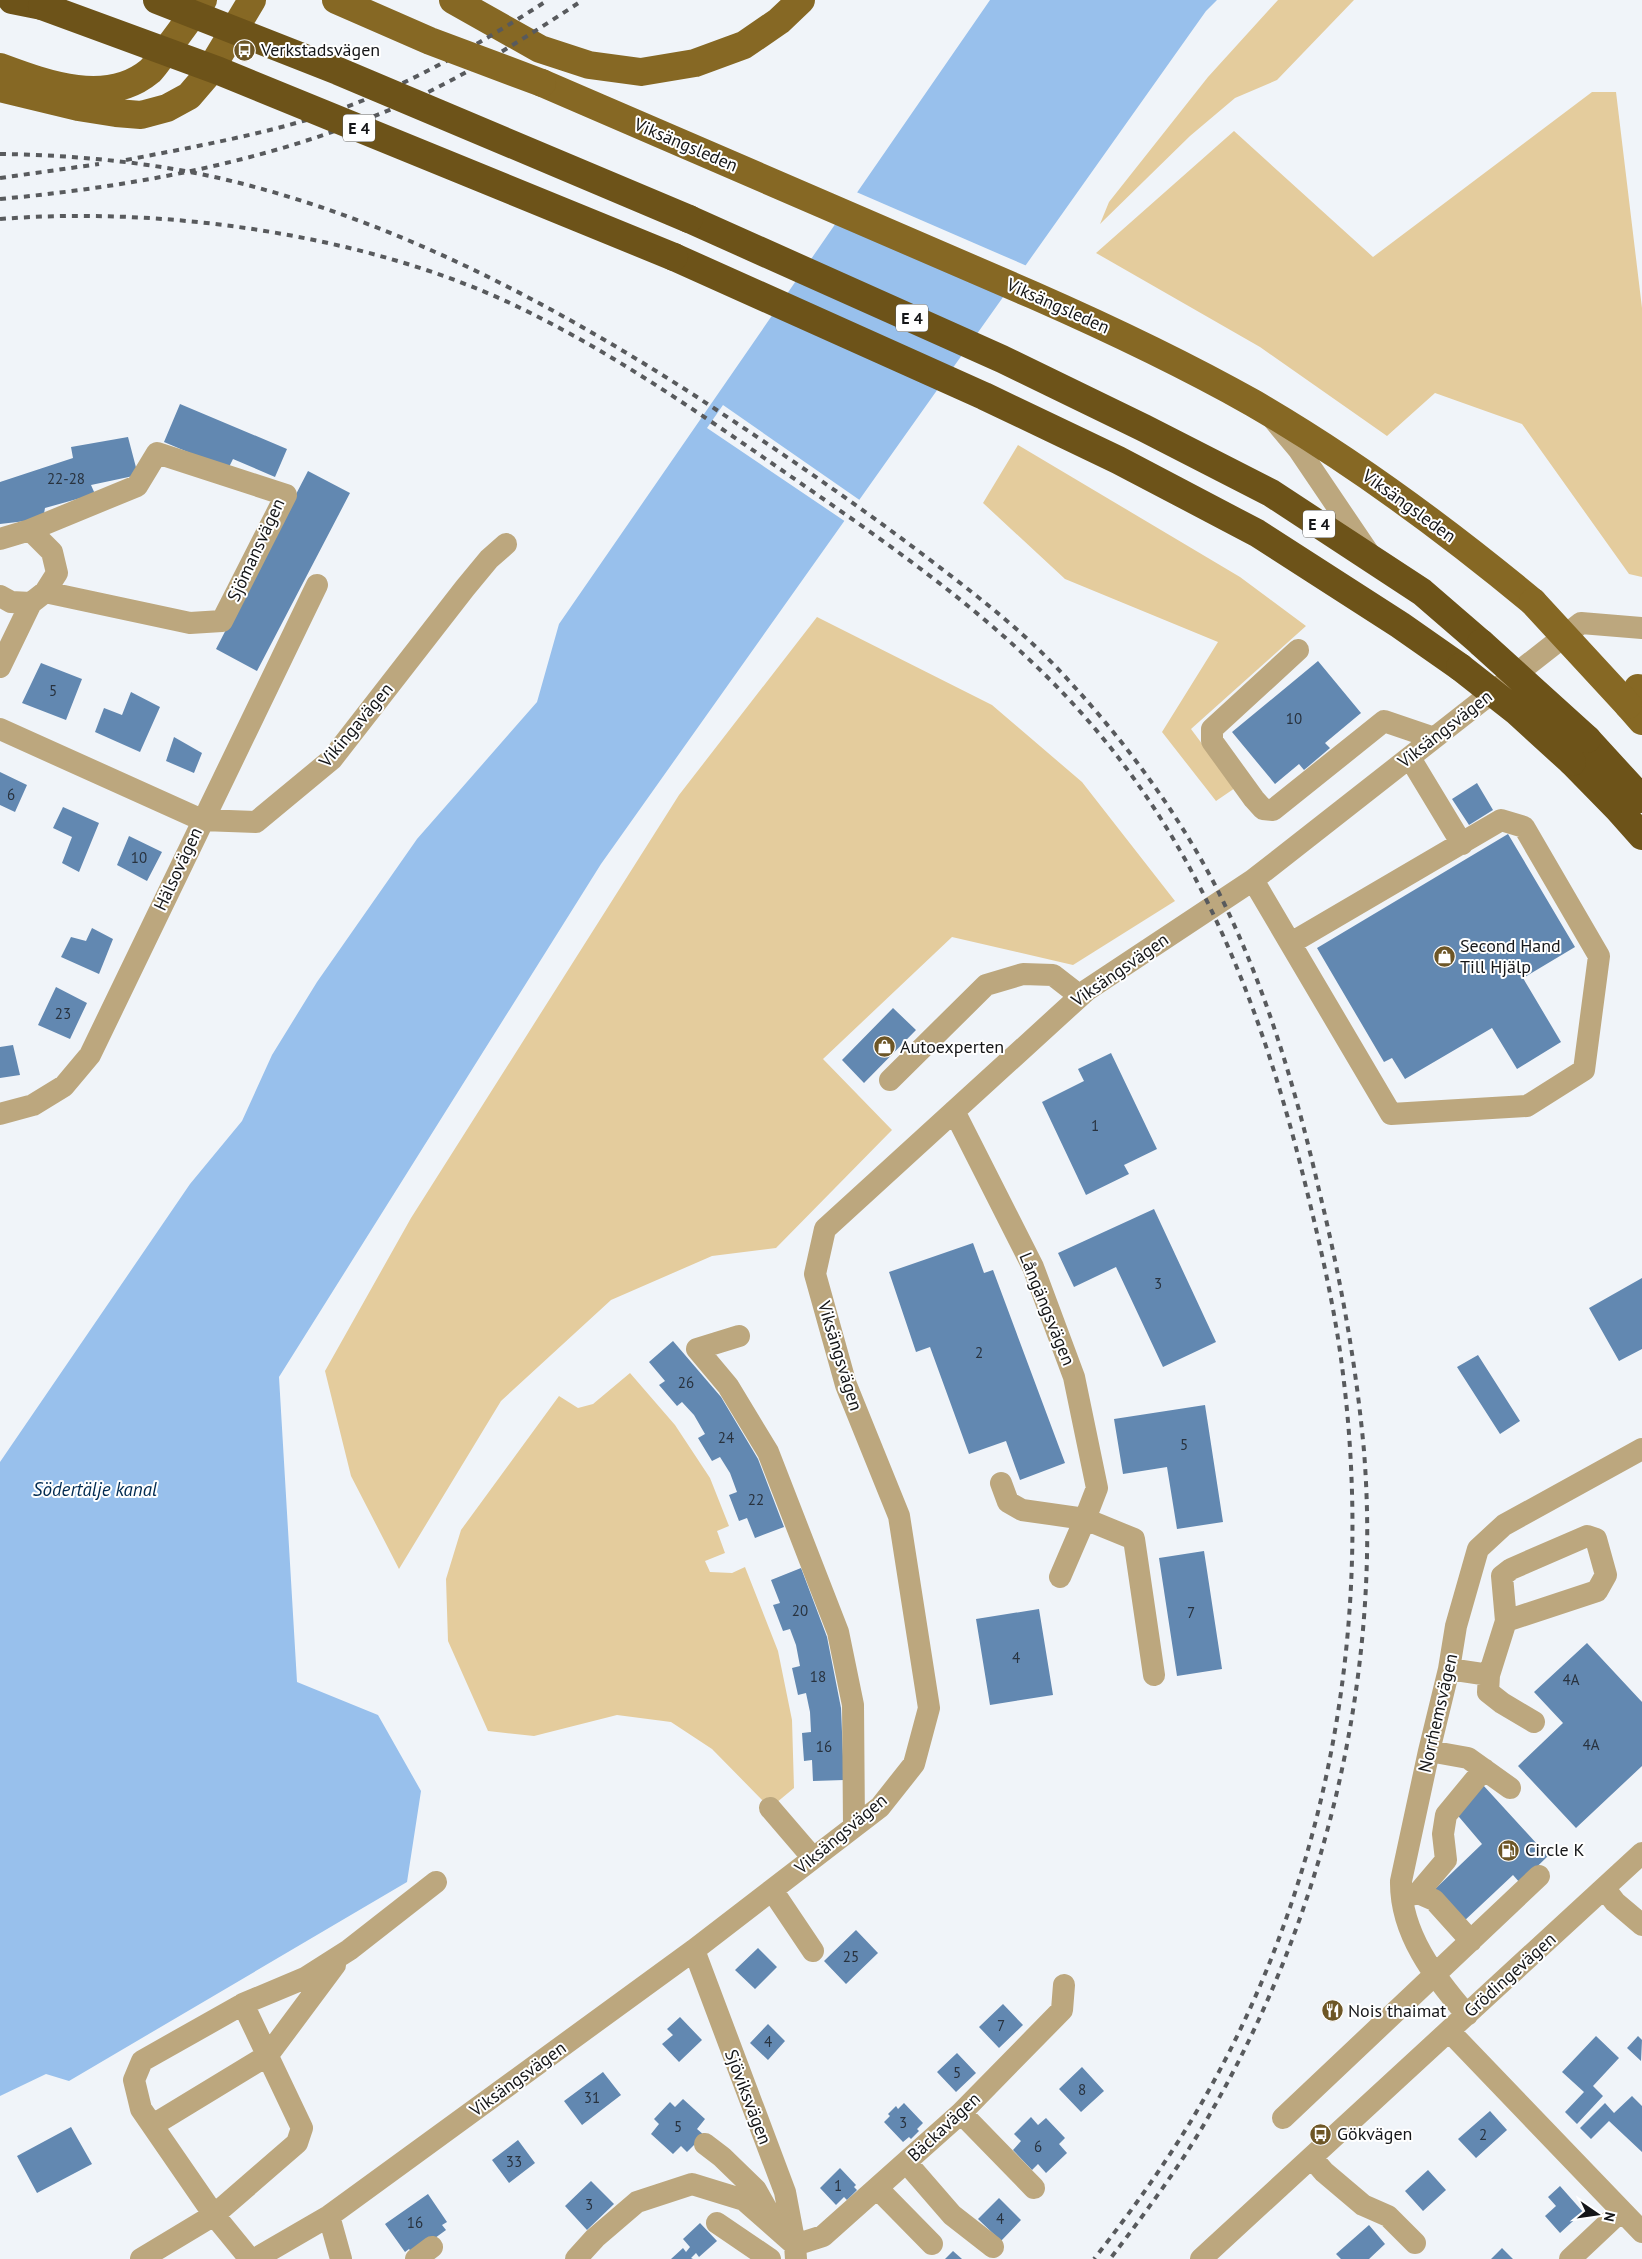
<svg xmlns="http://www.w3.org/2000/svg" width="1642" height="2259" font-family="'PT Sans',sans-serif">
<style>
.green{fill:#e4cc9d}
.water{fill:#98c0ec}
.pier{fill:#f0f4f9}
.building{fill:#6288b1}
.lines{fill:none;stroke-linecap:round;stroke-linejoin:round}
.minor{stroke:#bca77e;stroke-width:22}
.major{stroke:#866824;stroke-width:28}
.highway{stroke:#6d5319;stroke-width:28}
.rail{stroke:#585a5d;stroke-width:4;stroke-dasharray:6 6;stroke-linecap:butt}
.major-bridge{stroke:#866824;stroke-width:28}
.highway-bridge{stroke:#6d5319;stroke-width:28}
.labels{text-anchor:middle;stroke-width:4;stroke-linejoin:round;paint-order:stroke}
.number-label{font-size:15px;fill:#28323e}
.shield{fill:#fff;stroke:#5b5c5d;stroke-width:1}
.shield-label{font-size:16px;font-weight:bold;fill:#151618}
.poi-label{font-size:18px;fill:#151618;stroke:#fff;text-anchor:start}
.street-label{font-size:18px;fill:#151618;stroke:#fff}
.water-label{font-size:19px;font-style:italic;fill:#002b52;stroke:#fff}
</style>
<rect width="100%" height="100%" fill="#f0f4f9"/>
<path class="green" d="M1278,0h76l-77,80 -42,18 -45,38 -90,88 9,-22 99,-125z
M1592,92h24l26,216v269l-13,-3 -107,-150 -87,-31 -48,43 -127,-89 -164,-94 138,-122 139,126z
M1018,445l222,132 66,49 -115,103 44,59 -19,13 -54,-69 56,-90 -153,-63 -82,-76z
M817,617l175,88 90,77 93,119 -102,64 -121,-28 -129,122 69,71 -116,118 -64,8 -101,44 -110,101 -102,168 -48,-93 -26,-105 86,-153 268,-423z
M630,1373l45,52 35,53 19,48 -12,5 8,22 -20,8 5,11 22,1 13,-6 33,84 14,69 2,68 -24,20 -58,-59 -41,-27 -54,-7 -83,21 -46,-5 -40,-90 -2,-62 15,-49 98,-134 19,12 15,-4z"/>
<path class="water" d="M990,0h227l-11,11 -605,853 -322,513 18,305 81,33 43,76 -14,91 -338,199 -23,-7 -46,22v-634l190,-278 52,-63 30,-66 45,-73 100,-143 120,-137 22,-78z"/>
<path class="pier" d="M854,191l173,75 -22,30 -172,-74z
M723,405l138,96 -15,21 -139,-94z"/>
<path class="building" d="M180,404l107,45 -12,28 -42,-18 -5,10 -64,-27z
M128,437l10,38 -47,10 4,9 -50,14 -2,11 -43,5v-42l73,-24 -2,-11z
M308,471l42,22 -93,178 -41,-22z
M1318,661l43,52 -36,30 5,5 -26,22 -5,-6 -24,20 -43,-52z
M41,663l41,16 -16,41 -44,-17z
M131,692l29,15 -20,45 -45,-20 9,-24 18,7z
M174,737l28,16 -8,20 -28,-12z
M0,772l27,13 -12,27 -15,-7z
M1477,783l16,27 -24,15 -17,-26z
M63,807l36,16 -20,49 -17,-9 10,-26 -19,-9z
M1508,834l67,113 -52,31 38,64 -44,27 -25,-41 -87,51 -13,-21 -8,4 -67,-114z
M129,836l33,16 -15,29 -30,-16z
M92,928l21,11 -14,35 -38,-17 10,-20 15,4z
M56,987l31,16 -17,36 -32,-14z
M893,1008l23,22 -52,53 -22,-23z
M13,1045l7,30 -20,3v-31z
M1111,1053l46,96 -33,16 5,9 -43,21 -44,-93 42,-21 -6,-12z
M1154,1209l62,133 -53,25 -47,-100 -42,20 -16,-34z
M973,1243l11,30 9,-3 72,193 -45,17 -14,-39 -37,13 -39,-107 -14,5 -27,-80z
M1642,1278v71l-23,12 -30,-53z
M673,1341l48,56 37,62 26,68 -29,11 -8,-20 -8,3 -10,-26 8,-3 -7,-19 -10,-16 -8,4 -14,-23 7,-4 -11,-19 -12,-13 -5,4 -18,-21 6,-4 -16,-19z
M1478,1355l42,66 -20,13 -43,-67z
M1205,1405l18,117 -46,7 -10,-62 -44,7 -9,-55z
M1204,1551l18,118 -45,7 -18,-118z
M801,1568l26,69 14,71 3,72 -31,1 -1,-21 -8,1 -2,-28 9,-1 -1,-20 -4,-19 -8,2 -6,-27 8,-2 -4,-21 -6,-16 -7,2 -10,-26 7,-2 -9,-23z
M1039,1609l14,86 -63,10 -14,-86z
M1587,1643l55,59v64l-66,62 -58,-62 45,-43 -29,-31z
M1483,1785l65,71 -28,27 -7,-8 -50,47 -30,-31 49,-47 -28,-33z
M856,1930l22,23 -32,31 -22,-23z
M758,1948l19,19 -22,22 -20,-19z
M1003,2004l20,21 -24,23 -20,-21z
M680,2017l22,23 -23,22 -17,-18 11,-9 -6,-6z
M768,2024l17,17 -17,19 -18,-17z
M1596,2036l23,22 -26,28 10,10 -26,28 -12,-12 19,-20 -22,-20z
M1638,2036l4,4 -1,21 -14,-13z
M957,2053l19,20 -20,19 -19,-20z
M1082,2067l22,24 -23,21 -22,-23z
M603,2072l18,23 -39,30 -18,-24z
M1632,2096l10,10v46l-33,-31 -18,18 -11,-11 25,-25 9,10z
M683,2099l22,20 -8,10 7,6 -17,17 -6,-6 -8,8 -22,-20 8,-10 -5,-5 16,-17 5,5z
M904,2103l19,20 -6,6 2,2 -8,8 -2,-2 -6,5 -19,-20 6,-6 -2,-2 8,-8 2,3z
M1490,2111l17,19 -31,28 -18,-19z
M1031,2117l7,8 8,-7 19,20 -6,6 8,9 -21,20 -8,-9 -6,6 -19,-20 8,-9 -7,-7z
M71,2127l21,37 -55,29 -20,-37z
M518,2140l17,23 -26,20 -17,-23z
M840,2168l16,17 -2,2 3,3 -10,10 -3,-3 -8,8 -16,-17z
M1428,2170l18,20 -23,21 -18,-20z
M591,2181l23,23 -27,26 -22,-24z
M1560,2186l23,26 -23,21 -15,-17 11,-10 -8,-9z
M428,2194l19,28 -5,3 4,5 -33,24 -4,-5 -4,3 -20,-28z
M999,2198l22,22 -20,21 -23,-22z
M700,2223l17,18 -18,16 -3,-4 -5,5 2,1h-22l12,-11 3,4 4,-5 -7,-8z
M1369,2225l16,19 -16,15h-28l-5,-5z
M1502,2248l11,11h-22z
M953,2251l9,8h-17z"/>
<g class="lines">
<path class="minor" d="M1274,420l25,30 71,105
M30,530l22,22 5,21 -12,19
M0,539l30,-9 107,-44 20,-33 129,42 -64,126 -32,2 -145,-31 -14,11 -31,64
M0,596l11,6 20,1
M1298,650l-86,79v12l42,58 9,10 10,1 111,-89 50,17
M0,729l202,91 54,2 76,-63 133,-171 24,-29 17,-15
M1410,758l52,86
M1253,880l138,234 136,-8 57,-36 15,-114 -75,-129 -23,-7 -210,123
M890,1080l96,-95 37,-11 30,1 27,21
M954,1111l79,156 41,110 23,111 -12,31 49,20 20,136
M0,1114l33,-9 31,-19 26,-31 227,-470
M739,1336l-42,13 31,37 40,66 70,180 15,73 1,121
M1001,1483l7,19 14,8 63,9 -25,58
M1449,1669l40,6 17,-54 -4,-45 9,-7 76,-33 9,3 10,36 -9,16 -91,30
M1489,1675l-1,17 14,11 32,19
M1429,1751l39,7 42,30
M770,1808l43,50
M1605,1889l10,13 27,23
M772,1890l41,61
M1418,1893l28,-33 -3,-26 3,-19 38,-46
M1404,1897l14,-4 16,7 37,41
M694,1950l91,242 10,53 1,14
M1467,2015c-32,-37 -67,-82 -66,-134l28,-130 20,-82 7,-43 22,-77 26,-24 138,-76
M1449,2031l193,201
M961,2113l73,75
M1283,2118l256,-242
M153,2125l115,-70 67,-90
M705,2144l17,13 34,33 14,25
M1312,2158l12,14 39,33 25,11 27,27
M906,2162l46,53 41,32
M877,2188l55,56
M329,2216l12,43
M717,2223l53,36
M795,2245l28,-9 138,-123 101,-103 2,-25
M141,2259l73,-44 83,-72 5,-15 -59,-124
M250,2259l-36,-44 -73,-106 -7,-29 8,-19 101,-57 62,-26 44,-28 87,-68
M255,2259l74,-43 365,-266 186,-143 34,-43 15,-56 -30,-192 -53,-131 -31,-111 10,-45 262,-239 166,-110 328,-257 61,5
M416,2259l16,-12
M576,2259l19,-21 42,-36 55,-18 52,16 51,45
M1201,2259l441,-406
M1570,2259l51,-48"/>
<path class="major" d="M453,0l87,49 49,16 52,7 54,-9 49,-18 35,-24 22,-21
M0,67c46,17 107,40 150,4 5,-5 10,-13 14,-18 14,-18 26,-35 39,-53
M542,83l491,212c75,33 149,68 220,108 100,58 192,126 280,199
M0,88l78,19 38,6 25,2 26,-7 22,-12 18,-21 45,-75
M1638,688l4,4
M1628,705l14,16"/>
<path class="highway" d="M12,0l30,6
M689,219l313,140 142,69 127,65 151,99 59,51
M674,257l310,139 134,64 139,73 143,92 60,42
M1587,739l55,60
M1572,762l46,47 24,27"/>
<path class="rail" d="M0,154c73,1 148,8 219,24 172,40 331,124 478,219 82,54 163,109 241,169 46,35 93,72 132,116 56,61 107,130 145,203 49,96 80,201 104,305 21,86 37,172 45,261 18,228 -40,465 -154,663 -29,51 -64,98 -100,145
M126,160c67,-13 135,-25 200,-46 79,-26 152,-69 222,-114
M0,178l99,-14
M0,199c130,-12 261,-36 382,-86 71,-29 137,-71 201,-113
M0,219c163,-13 363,15 512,85 87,41 168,96 248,151 122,85 251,169 346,287 102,126 158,276 197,433 16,65 32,132 40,199 32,256 -17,520 -149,742 -30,50 -64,97 -100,143"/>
<path class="major-bridge" d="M336,0l94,41 112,42
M1533,602l95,103"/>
<path class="highway-bridge" d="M157,0l181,71 351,148
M42,6l177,65 455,186
M1481,643l106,96
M1460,667l56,44 56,51"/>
</g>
<defs>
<symbol id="bus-disc" viewBox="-11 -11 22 22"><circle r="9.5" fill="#6d5626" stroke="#fff"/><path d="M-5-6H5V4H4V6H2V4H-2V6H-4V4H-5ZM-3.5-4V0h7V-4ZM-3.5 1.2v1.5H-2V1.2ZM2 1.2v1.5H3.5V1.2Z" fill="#fff"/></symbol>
<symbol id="shop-disc" viewBox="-11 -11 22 22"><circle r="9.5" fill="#6d5626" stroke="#fff"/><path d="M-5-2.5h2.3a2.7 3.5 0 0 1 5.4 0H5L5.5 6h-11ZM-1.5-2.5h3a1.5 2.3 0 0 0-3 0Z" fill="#fff"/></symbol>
<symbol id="fuel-disc" viewBox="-11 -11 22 22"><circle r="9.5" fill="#6d5626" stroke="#fff"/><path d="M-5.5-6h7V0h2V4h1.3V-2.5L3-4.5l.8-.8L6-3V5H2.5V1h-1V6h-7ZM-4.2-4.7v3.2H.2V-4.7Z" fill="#fff"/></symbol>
<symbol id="restaurant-disc" viewBox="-11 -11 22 22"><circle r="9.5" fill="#6d5626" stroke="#fff"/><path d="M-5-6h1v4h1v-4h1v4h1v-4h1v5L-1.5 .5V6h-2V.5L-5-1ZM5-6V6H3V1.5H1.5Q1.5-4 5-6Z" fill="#fff"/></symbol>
</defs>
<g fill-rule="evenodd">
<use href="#bus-disc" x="232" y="38" width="25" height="25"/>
<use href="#shop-disc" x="1432" y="944" width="25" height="25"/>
<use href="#shop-disc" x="872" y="1034" width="25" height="25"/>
<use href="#fuel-disc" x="1496" y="1838" width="25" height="25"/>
<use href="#restaurant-disc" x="1320" y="1998" width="25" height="25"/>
<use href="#bus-disc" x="1308" y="2122" width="25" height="25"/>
</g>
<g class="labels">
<g class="number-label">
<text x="66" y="484">22-28</text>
<text x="53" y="696">5</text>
<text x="1294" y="724">10</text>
<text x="11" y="800">6</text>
<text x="139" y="863">10</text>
<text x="63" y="1019">23</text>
<text x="1095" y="1131">1</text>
<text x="1158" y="1289">3</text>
<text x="979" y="1358">2</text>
<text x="686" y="1388">26</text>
<text x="726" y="1443">24</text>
<text x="1184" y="1450">5</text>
<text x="756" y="1505">22</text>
<text x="800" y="1616">20</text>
<text x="1191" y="1618">7</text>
<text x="1016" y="1663">4</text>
<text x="818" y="1682">18</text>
<text x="1571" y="1685">4A</text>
<text x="1591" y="1750">4A</text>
<text x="824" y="1752">16</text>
<text x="851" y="1962">25</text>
<text x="1001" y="2031">7</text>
<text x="768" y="2047">4</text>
<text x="957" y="2078">5</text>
<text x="1082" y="2095">8</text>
<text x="592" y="2103">31</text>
<text x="903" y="2128">3</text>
<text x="678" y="2132">5</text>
<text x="1483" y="2140">2</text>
<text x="1038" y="2152">6</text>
<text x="514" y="2167">33</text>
<text x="838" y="2191">1</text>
<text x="589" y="2210">3</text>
<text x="1000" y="2224">4</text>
<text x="415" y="2228">16</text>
</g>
<g class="shield">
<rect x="343" y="114.5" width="32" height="27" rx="4"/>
<rect x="896" y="304.5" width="32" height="27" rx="4"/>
<rect x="1303" y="510.5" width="32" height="27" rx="4"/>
</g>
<g class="shield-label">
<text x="359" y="134">E 4</text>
<text x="912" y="324">E 4</text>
<text x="1319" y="530">E 4</text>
</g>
<g class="poi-label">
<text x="261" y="56">Verkstadsvägen</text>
<text x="1460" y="952">Second Hand<tspan x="1460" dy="21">Till Hjälp</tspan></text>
<text x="900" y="1053">Autoexperten</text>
<text x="1525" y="1856">Circle K</text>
<text x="1348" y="2017">Nois thaimat</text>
<text x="1337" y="2140">Gökvägen</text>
</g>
<g class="street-label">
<text transform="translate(686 145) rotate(23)" y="6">Viksängsleden</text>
<text transform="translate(1058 306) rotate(24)" y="6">Viksängsleden</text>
<text transform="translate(1409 506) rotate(36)" y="6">Viksängsleden</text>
<text transform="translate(256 550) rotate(-65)" y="6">Sjömansvägen</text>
<text transform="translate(356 725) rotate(-50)" y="6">Vikingavägen</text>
<text transform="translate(1445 729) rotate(-38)" y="6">Viksängsvägen</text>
<text transform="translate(178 869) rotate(-65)" y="6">Hälsovägen</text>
<text transform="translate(1120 970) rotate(-35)" y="6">Viksängsvägen</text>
<text transform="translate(1047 1309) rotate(68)" y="6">Långängsvägen</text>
<text transform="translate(840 1356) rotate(73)" y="6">Viksängsvägen</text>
<text transform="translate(1438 1713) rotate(-77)" y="6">Norrhemsvägen</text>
<text transform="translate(841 1834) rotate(-40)" y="6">Viksängsvägen</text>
<text transform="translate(1510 1975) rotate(-42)" y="6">Grödingevägen</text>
<text transform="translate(518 2079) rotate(-36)" y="6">Viksängsvägen</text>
<text transform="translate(748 2097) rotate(69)" y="6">Sjöviksvägen</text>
<text transform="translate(944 2127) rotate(-43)" y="6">Bäckavägen</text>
</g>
<g class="water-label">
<text x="95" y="1496">Södertälje kanal</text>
</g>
</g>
<g transform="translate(1597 2214) rotate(103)" stroke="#ffffff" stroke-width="4" paint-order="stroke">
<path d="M0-4L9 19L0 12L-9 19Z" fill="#151618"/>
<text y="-8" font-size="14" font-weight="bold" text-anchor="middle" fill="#151618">N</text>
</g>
</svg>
